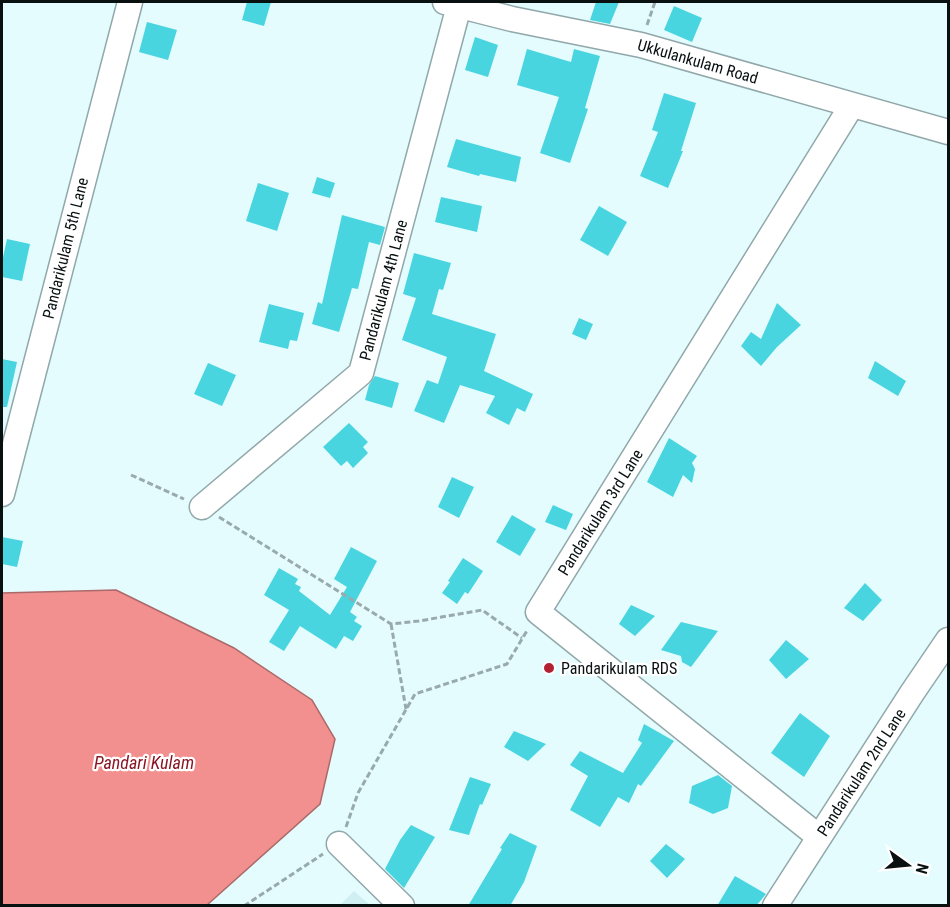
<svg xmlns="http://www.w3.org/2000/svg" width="950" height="907" font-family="'Roboto Condensed',sans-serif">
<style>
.built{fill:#cfeff2}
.water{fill:#f1908f;stroke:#ab6a69;stroke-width:1.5}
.building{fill:#48d5e0}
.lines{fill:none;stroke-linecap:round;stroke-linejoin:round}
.minor-casing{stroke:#91a8aa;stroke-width:27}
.path{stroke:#98aaac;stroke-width:3;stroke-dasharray:6 3;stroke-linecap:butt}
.minor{stroke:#fff;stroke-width:24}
.poi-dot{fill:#b22032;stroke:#fff;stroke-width:2}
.labels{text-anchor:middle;stroke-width:4.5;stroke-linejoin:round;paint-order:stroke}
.street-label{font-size:16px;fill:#081010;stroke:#fff}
.poi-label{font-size:16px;fill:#081010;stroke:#fff;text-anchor:start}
.water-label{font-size:18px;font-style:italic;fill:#891624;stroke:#fff}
</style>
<rect width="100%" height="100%" fill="#e4fcfe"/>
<path class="built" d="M354,891l16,14h-30z"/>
<path class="water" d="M116,590l118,58 78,52 23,39 -15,65 -113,101h-205v-312z"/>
<path class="building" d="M247,2h24l-7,24 -22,-6z
M596,2h23l-9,22 -20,-4z
M674,6l28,12 -10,24 -28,-12z
M147,22l30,8 -9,30 -29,-8z
M475,37l23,8 -10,32 -23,-7z
M527,49l44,13 3,-13 26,7 -15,52 3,1 -18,54 -30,-10 19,-56 -42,-12z
M664,93l32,10 -15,48h2l-15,37 -28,-12 18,-44 -6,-2z
M456,139l65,18 -5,25 -36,-8 -1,2 -32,-9z
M317,177l18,6 -5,15 -18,-5z
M258,183l31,10 -12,38 -31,-10z
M441,197l41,9 -5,26 -42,-10z
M599,206l28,16 -19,34 -28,-16z
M342,215l43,12 -5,18 -11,-3 -11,47 -6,-1 -13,44 -27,-8 6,-22 4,2z
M7,239l23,5 -8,37 -20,-4v-15z
M414,253l37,10 -8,27 -4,-1 -7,25 64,20 -12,37 49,23 -8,18 -8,-4 -8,17 -23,-12 9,-17 -35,-11 -16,38 -30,-12 13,-31 11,4 9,-27 -45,-17 14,-42 -13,-4z
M777,303l24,22 -24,22 -16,19 -20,-20 10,-14 10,7z
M269,304l35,9 -7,28 -7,-1 -2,9 -29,-7z
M579,318l14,6 -7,16 -14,-6z
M2,359l15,3 -10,45h-5z
M875,361l31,20 -8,15 -30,-18z
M208,363l28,12 -14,31 -28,-12z
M375,376l24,7 -7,25 -27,-8 4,-15z
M349,423l19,19 -5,5 5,6 -15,15 -6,-7 -6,5 -18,-19z
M669,438l28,18 -5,7 3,6 -3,14 -9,-8 -10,22 -26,-15z
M452,477l22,10 -15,31 -21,-11z
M553,505l20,9 -7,16 -21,-8z
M512,515l24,14 -16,27 -24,-14z
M2,537l21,4 -6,26 -15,-3z
M351,547l26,14 -27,51 7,5 -3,4 8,5 -9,15 -9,-5 -8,13 -36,-23 -16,25 -15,-9 20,-32 -25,-15 15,-27 19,11 -3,5 6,3 -2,4 31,24 17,-28 -13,-8z
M463,558l20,13 -15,23 -3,-2 -8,12 -15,-11 8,-11 -2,-1z
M865,583l17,17 -19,21 -19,-13z
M631,605l24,11 -20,20 -16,-12z
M681,622l37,9 -27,36 -9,-5 -1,-6 -20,-6z
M786,640l23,19 -23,20 -17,-19z
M800,713l30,23 -26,41 -33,-24z
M644,724l30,17 -33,45 -3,-2 -9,19 -11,-6 -18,30 -30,-17 18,-34 -18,-11 10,-14 43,22 19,-30 -4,-3z
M514,731l32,13 -18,17 -24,-14z
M718,775l14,11 -4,22 -15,6 -24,-11 3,-17z
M470,777l21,7 -9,21 -2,-1 -11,31 -20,-5z
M411,825l24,12 -31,51 -19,-19 15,-29z
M510,833l27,13 -13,36 -14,24h-42l34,-57 -2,-1z
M666,844l19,15 -18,19 -17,-17z
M735,876l31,18 -10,12h-39z"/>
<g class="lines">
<defs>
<path id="minor" d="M445,2l67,17 129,26 307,87
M2,494l128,-492
M202,507l159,-134 99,-371
M819,837l-281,-225 314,-507
M339,844l63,62
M775,906l137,-213 36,-53"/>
</defs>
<use href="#minor" class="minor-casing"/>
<path class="path" d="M647,25l8,-23
M131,475l53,24
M219,517l172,107 28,-3 63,-11 40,28
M391,624l15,85
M346,827l12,-34 57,-99 92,-30 21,-35
M244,906l79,-52"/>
<use href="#minor" class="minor"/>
</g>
<circle class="poi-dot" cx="549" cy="668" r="6"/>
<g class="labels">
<g class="street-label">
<text transform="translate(698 61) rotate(16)" y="6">Ukkulankulam Road</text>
<text transform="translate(65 248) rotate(-76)" y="6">Pandarikulam 5th Lane</text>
<text transform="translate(383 290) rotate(-75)" y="6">Pandarikulam 4th Lane</text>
<text transform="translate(600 512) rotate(-58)" y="6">Pandarikulam 3rd Lane</text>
<text transform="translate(861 772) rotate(-57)" y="6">Pandarikulam 2nd Lane</text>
</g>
<g class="poi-label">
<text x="561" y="674">Pandarikulam RDS</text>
</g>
<g class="water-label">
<text x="144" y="769">Pandari Kulam</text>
</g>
</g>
<rect width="950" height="907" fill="none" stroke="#081010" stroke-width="6"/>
<g transform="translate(908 865) rotate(105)" stroke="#ffffff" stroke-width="4.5" paint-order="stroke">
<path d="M0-4.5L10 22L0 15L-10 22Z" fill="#081010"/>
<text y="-9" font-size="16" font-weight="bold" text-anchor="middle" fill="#081010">N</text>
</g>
</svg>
